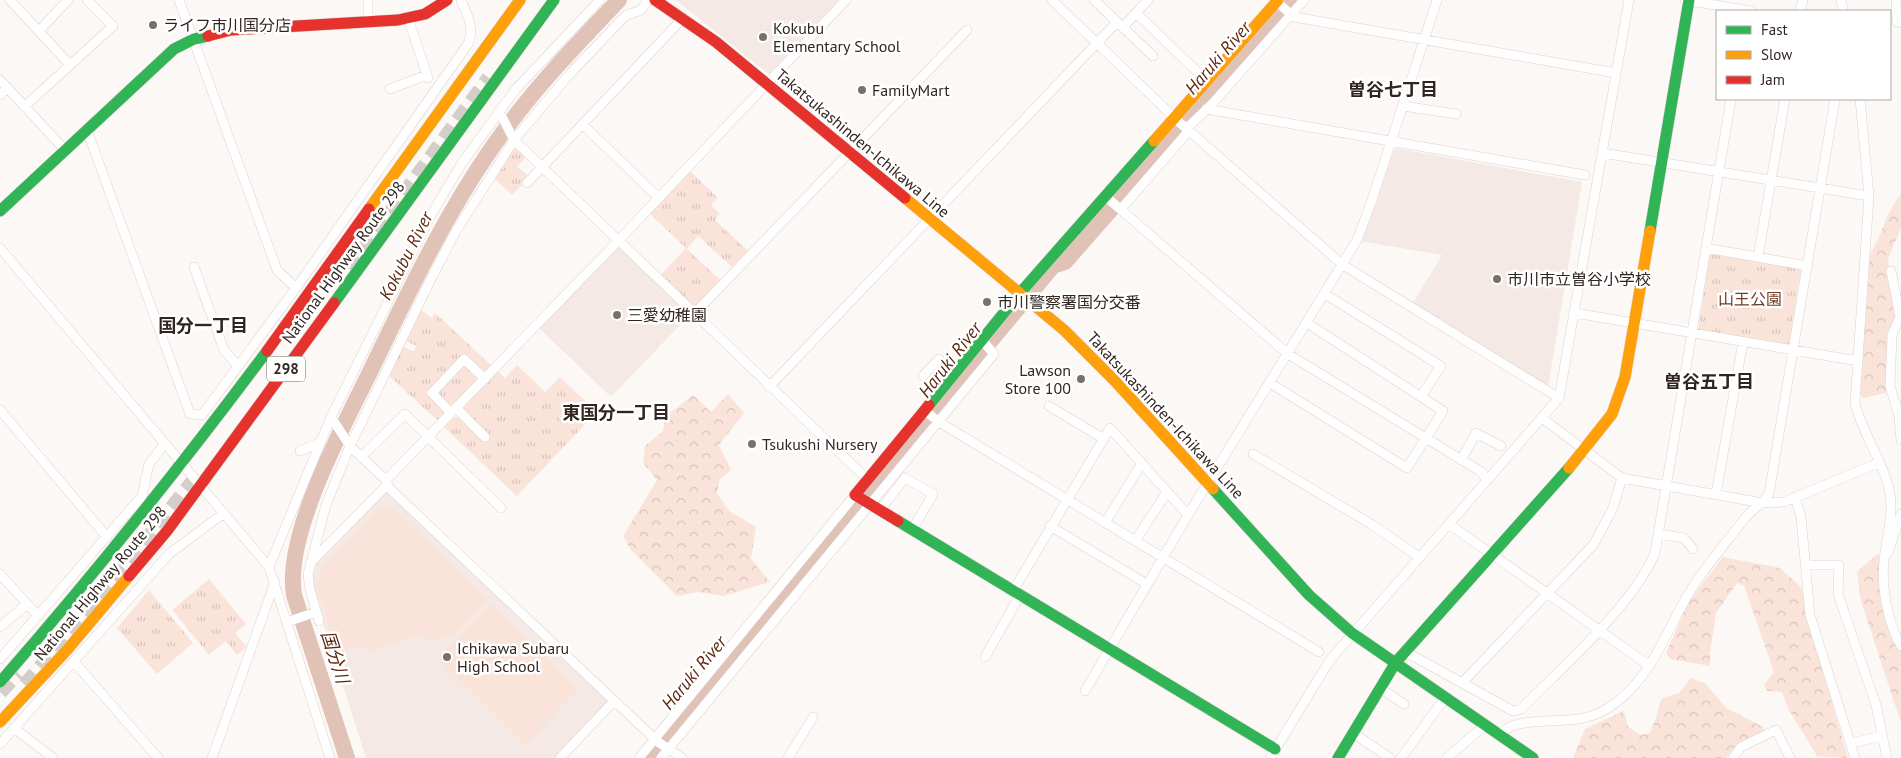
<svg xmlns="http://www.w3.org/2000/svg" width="1901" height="758" font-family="'PT Sans','Noto Sans JP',sans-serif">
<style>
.built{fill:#f5e9e5}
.grass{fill:url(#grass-tufts)}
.forest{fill:url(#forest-crowns)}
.garden{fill:#fae4da}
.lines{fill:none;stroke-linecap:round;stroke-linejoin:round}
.river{stroke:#e1c2b6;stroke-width:16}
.highway-tunnel{stroke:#d4cecb;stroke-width:15;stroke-dasharray:15 8;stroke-linecap:butt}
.street-casing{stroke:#dcd2cf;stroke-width:10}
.fast-casing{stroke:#dcd2cf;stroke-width:12}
.slow-casing{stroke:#dcd2cf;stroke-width:12}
.jam-casing{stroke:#dcd2cf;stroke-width:12}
.street{stroke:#fffefe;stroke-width:9}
.fast{stroke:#30b455;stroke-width:11}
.slow{stroke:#ff9f0a;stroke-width:11}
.jam{stroke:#e5322d;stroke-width:11}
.poi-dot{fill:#796f6b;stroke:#fff;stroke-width:2}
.labels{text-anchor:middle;stroke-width:5;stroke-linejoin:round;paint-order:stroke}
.shield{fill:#fff;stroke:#706663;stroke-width:1}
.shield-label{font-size:15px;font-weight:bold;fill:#322520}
.poi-label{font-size:16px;fill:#322520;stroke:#fff;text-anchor:start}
.street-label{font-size:16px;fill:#322520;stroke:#fff}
.park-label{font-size:16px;fill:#733b23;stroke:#fff}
.water-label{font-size:18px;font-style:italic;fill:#5e2810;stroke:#fff}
.neighbourhood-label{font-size:18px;font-weight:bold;fill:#322520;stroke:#fff}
</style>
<defs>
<pattern id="grass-tufts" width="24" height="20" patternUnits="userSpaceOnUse" patternTransform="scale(1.25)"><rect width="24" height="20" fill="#fae4da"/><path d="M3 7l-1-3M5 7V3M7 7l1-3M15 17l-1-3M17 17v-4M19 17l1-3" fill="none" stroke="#d7c3bb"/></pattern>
<pattern id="forest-crowns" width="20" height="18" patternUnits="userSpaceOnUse" patternTransform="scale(1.25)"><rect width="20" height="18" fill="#fae4da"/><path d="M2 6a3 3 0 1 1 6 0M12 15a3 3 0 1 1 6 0" fill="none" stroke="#d7c3bb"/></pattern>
</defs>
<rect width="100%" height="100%" fill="#fcf8f6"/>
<path class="built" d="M676,0h163l-69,73h-3z
M1395,148l187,34 -34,205 -135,-84 29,-48 -82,-14z
M618,245l66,63 -2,15 -71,74 -72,-69z
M385,490l224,213 -54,55h-189l-54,-169 -1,-22z"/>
<path class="grass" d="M518,147l9,9 -10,11 13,10 -18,18 -19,-18 19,-29z
M689,170l29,28 -7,7 9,9 -5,6 34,32 -16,16 -35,-32 -11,13 34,32 -26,27 -36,-31 27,-29 -37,-35z
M1710,254l91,15 -12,76 -91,-15z
M421,310l11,8 3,-5 57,53 -5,6h-4l-19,-18 -38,38 18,18v4l-7,6 -49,-45 15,-28 11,4 2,-5 -11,-6z
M517,365l28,27 15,-15 37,35 -80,84 -73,-69 10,-10h4l26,23 4,-5 -24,-23v-6l34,-35 7,7z
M463,366h4l12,11v3l-24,24 -5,1 -11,-11 -1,-4z
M209,579l37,45 -11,9 12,14 -10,8 -11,-14 -17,14 -37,-45z
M149,590l44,53 -36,31 -40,-46z"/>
<path class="forest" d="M1901,194v34l-13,31 9,57 -9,22 -2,55 -23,5 -4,-6 11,-138c14,-22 15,-40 31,-60z
M728,394l16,19 -25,32 12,25 -11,9 -3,14 12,18 27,16 -5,32 19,23 -47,14 -24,-4 -22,4 -46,-46 -8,-14 34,-56 -14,-17 2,-17 18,-15 2,-14 28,-22 18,17z
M1878,553l14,85 9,-5v90l-40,-122 -4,-29z
M1723,557l57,11 21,19 11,47 36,124 -31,-2 -28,-46 -7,-18 -15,-1 -3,-6 10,-13 -30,-86 -7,-3 -21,30 -6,40v13l-40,-7 -4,-6 23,-52z
M1691,678l15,6 20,24 37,19 2,4 -29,16 -10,11h-153l12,-29 39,-18 4,16 13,8 9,-2c6,-11 7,-23 12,-35l17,-5z"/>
<path class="garden" d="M391,507l98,93c-14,13 -33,39 -53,40 -7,0 -12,-3 -18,-5l-51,18 -3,-8 -27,7 -20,-66 4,-19 56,-58z
M490,604l89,85 -53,56 -89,-86z"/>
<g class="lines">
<path class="river" d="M347,758l-53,-163c-10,-60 49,-168 76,-223 40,-83 79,-166 134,-241 34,-47 75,-89 115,-131
M650,758l328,-397 1,-6 74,-89 12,-4 230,-262"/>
<path class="highway-tunnel" d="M349,269l140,-191
M25,685l62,-71 108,-135
M0,692l18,-19"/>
<defs>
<path id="street" d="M10,0l60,65
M179,0l98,270 19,18
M368,0v23
M1052,0l128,123 163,142 216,133
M1094,0l59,56
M1685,0l66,11
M1841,0l2,11
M1896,0l1,22 4,1
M1277,2l17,15 322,56
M1800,11l3,-11
M1136,13l70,67
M408,18l20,60
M1123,27l25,-27
M39,31l29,-31
M0,80l65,70
M390,89l37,-14
M0,95l8,-7
M1860,99l9,97 -14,207c7,30 27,56 34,86 6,25 -3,46 -5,72 -3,25 4,63 17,85
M25,106l88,-80 -26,-26
M1403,106l53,8
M1206,109l379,66
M499,111l15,29 354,340
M583,125l76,73
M87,130l103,284 12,1 94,-127 172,-244c7,-15 -1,-30 -7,-44
M1603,153l266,43
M527,183l156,-165
M1105,196l183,158 192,117 8,9
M1121,209l65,-75 3,-8 24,-23 91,-103
M0,248l269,319 61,191
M1706,248l102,18
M1758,257l27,-158
M194,267l30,83 14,16
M1891,271l9,46 -8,18 -2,51 9,30 2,24
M1325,294l116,72 -19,29
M1575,313l283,48
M694,314l273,-284
M923,376l16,-17
M1270,383l137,85 36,-57 -136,-88
M769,387l348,-365
M1049,406l55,33
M456,408l29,29
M0,410l107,127
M925,411l14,11 380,230
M451,413l-19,-20 32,-34 21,20
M331,417l19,29 36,34 3,8 269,254 24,16
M1542,418l80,60 141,25 21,-1 94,-39
M300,451l19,-8
M1253,454l118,70 48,33
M361,457l44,-43 96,94
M1461,460l15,-27 25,13
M386,480l232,-239 228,-241
M1716,494l27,-152
M1795,497l6,20 9,98 45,143
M880,510l25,-32 28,16 -21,36
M1105,523l37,-60
M1449,524l201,142
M1050,526l97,58
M1658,534l26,4 9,11
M1135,541l32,-49
M1888,553l13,-39
M310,563l77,-78
M1805,565h34l-1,29 38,111 11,53
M269,567l62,-150 100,-202 31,-52 54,-74 84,-89
M0,574l38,42
M1013,591l97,-163 78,87
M319,621l-9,-31 -2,-16 18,-69 24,-59 80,-165 26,-50 58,-91 54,-64 57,-60 16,-6 7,-10
M287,622l29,-10
M0,627l26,-22
M1406,652l107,59 8,-2c42,-43 110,-101 134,-156l76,-454
M985,657l35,-62
M0,659l142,-163 7,-32 15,-20
M75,663l83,95
M1463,682l131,-138 19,-36 9,-30
M1380,688l24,16
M1085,691l103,-176 169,-275 14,-37 66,-203
M14,728l39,30
M1353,733l37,25
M1499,735c5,-4 11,-9 16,-10 29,-8 63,1 90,-15 49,-29 61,-84 91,-128 15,-22 33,-43 49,-64 8,-9 17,-14 24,-24l66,-395
M1852,743l30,-7
M0,744l169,-190 55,-41
M212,758l63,-176
M560,758l54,-57
M639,758l216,-263
M661,758l333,-404 -12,-14
M788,758l25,-41
M1270,758l60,-98 229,-262 70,-398
M1401,758l44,-60
M1447,758l38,-33
M1733,758l8,-11 35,-17 14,28"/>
<path id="fast" d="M0,211l174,-162 20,-10 14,-3
M1650,231l39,-231
M334,303l220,-303
M929,405l91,-112 134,-152
M1213,489l96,106 43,38 181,125
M898,521l377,228
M0,682c94,-107 182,-217 267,-331
M1338,758l58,-96 173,-194"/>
<path id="slow" d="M1154,141l124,-141
M905,198l159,132 51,51 98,108
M369,209l151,-209
M1569,468l43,-54 13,-37 25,-146
M0,722l67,-72 62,-74"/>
<path id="jam" d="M655,0l61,42 189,156
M208,36l23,-6 167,-10 27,-6 22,-14
M267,351l102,-142
M898,521l-43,-26 74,-90
M129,576l38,-45 167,-228"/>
</defs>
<use href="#street" class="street-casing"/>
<use href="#fast" class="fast-casing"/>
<use href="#slow" class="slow-casing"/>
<use href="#jam" class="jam-casing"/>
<use href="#street" class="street"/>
<use href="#fast" class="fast"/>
<use href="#slow" class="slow"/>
<use href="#jam" class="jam"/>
</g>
<g class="poi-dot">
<circle cx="153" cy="25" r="5"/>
<circle cx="763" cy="37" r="5"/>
<circle cx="862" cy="90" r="5"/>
<circle cx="1497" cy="279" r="5"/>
<circle cx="987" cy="302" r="5"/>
<circle cx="617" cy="315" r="5"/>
<circle cx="1081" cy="379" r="5"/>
<circle cx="752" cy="444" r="5"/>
<circle cx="447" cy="657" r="5"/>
</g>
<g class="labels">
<rect class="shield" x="267" y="356.5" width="38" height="25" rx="4"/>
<g class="shield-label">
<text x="286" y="374">298</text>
</g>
<g class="poi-label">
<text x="163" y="31">ライフ市川国分店</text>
<text x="773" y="34">Kokubu<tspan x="773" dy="18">Elementary School</tspan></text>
<text x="872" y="96">FamilyMart</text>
<text x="1507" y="285">市川市立曽谷小学校</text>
<text x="997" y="308">市川警察署国分交番</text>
<text x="627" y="321">三愛幼稚園</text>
<text x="1071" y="376" text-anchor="end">Lawson<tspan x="1071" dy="18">Store 100</tspan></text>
<text x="762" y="450">Tsukushi Nursery</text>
<text x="457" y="654">Ichikawa Subaru<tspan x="457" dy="18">High School</tspan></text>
</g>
<g class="street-label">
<text transform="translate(863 143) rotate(40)" y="6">Takatsukashinden-Ichikawa Line</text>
<text transform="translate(343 262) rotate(-54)" y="6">National Highway Route 298</text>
<text transform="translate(1166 415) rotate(47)" y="6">Takatsukashinden-Ichikawa Line</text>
<text transform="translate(100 583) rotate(-50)" y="6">National Highway Route 298</text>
</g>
<g class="park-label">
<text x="1750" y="305">山王公園</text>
</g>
<g class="water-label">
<text transform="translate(1218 58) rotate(-49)" y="6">Haruki River</text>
<text transform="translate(406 256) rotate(-63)" y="6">Kokubu River</text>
<text transform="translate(950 360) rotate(-52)" y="6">Haruki River</text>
<text transform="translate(335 657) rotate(72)" y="6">国分川</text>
<text transform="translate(694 673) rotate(-50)" y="6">Haruki River</text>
</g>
<g class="neighbourhood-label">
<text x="1393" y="96">曽谷七丁目</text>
<text x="203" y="332">国分一丁目</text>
<text x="1709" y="388">曽谷五丁目</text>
<text x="616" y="419">東国分一丁目</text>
</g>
</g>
<rect x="1716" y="10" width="175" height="90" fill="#ffffff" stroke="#ada8a6"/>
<rect x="1726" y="26" width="25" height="8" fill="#30b455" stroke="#ada8a6"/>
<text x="1761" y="35" font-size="15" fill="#322520">Fast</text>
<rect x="1726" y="51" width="25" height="8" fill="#ff9f0a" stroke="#ada8a6"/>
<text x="1761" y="60" font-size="15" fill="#322520">Slow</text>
<rect x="1726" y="76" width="25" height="8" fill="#e5322d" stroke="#ada8a6"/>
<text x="1761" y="85" font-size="15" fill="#322520">Jam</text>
</svg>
